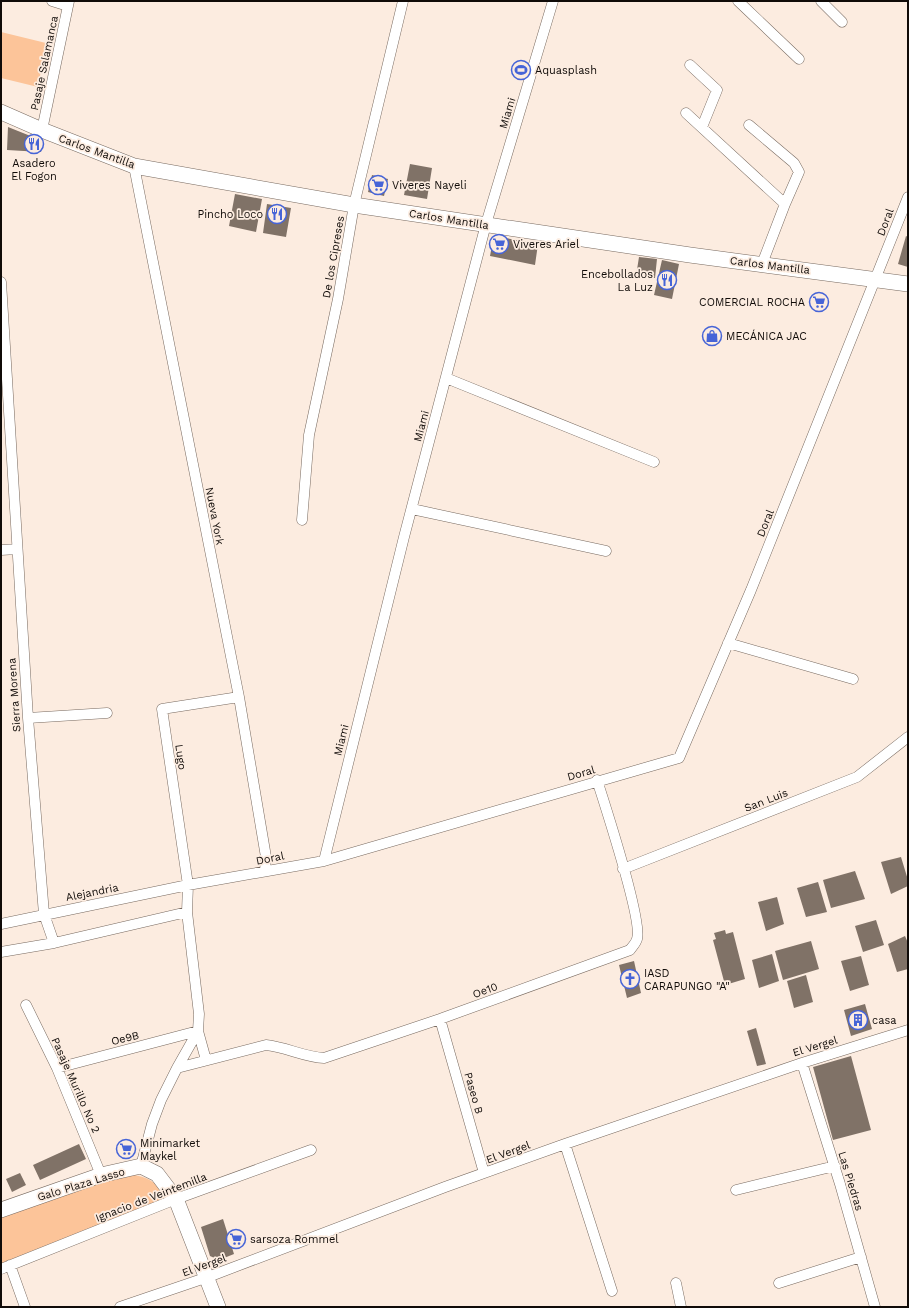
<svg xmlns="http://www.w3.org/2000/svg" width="909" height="1308" font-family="'Work Sans',sans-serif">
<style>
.green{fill:#fcc499}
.building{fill:#807267}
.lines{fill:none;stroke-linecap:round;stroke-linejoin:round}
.street-casing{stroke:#786a60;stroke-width:11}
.secondary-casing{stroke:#786a60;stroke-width:16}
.street{stroke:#fff;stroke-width:10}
.secondary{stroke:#fff;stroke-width:15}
.labels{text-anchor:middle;stroke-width:3.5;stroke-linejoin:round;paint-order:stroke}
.street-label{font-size:11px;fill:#100b08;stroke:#fcece0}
.poi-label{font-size:11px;fill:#100b08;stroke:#fcece0;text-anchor:start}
</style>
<rect width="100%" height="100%" fill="#fcece0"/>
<path class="green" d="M1,32l45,11 -8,44 -37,-9z
M128,1174c22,3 28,8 42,26l-169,67v-50z"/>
<path class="building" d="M8,127l35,14 -2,11 -34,-2z
M410,164l22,4 -5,31 -23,-4z
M372,175l16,4 -4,17 -16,-4z
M235,194l27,5 -6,33 -27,-6z
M267,204l24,4 -5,29 -23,-4z
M906,236l2,1v30l-10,-3z
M500,237l38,7 -3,21 -45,-9 3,-16z
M639,257l18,2 -2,19 -19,-2z
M662,260l17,4 -7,35 -18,-4z
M901,857l7,23v6l-17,8 -10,-32z
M855,871l10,28 -34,9 -8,-28z
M818,882l9,30 -21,5 -9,-29z
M777,897l7,27 -18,7 -8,-29z
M876,920l8,25 -21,7 -8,-26z
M725,930l1,4 7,-2 12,47 -20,6 -12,-45 3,-1 -2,-6z
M905,936l3,7v26l-11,3 -9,-28z
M811,941l8,28 -36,11 -8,-29z
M772,954l7,27 -20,7 -7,-28z
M861,956l8,29 -19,6 -9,-30z
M634,961l7,32 -14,5 -8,-33z
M806,975l7,27 -19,6 -7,-27z
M865,1004l7,25 -21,7 -7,-26z
M756,1028l10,36 -9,2 -10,-35z
M851,1056l20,74 -38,10 -20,-73z
M79,1144l7,15 -46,21 -7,-15z
M20,1173l6,12 -14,7 -6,-13z
M223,1219l11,35 -15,6 -9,-4 -9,-29z"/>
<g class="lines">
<defs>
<path id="street" d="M52,1l16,5
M738,1l61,58
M821,1l21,21
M690,65l27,25 -15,37
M686,113l99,91 -23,60
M749,125l45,38 5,9 -14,32
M42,130l27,-129
M134,166l105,531 27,160 -1,14
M1,282l27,436 16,196 10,29
M446,378l208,84
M412,509l194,42
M302,520l7,-85 29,-136 16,-94 49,-204
M1,550l16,-1
M728,643l125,36
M28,718l79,-5
M324,861l80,-324 82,-313 67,-223
M623,869l234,-92 51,-40
M1,924l187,-39 136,-24 355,-103 72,-168 157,-393
M1,952l53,-9 133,-31
M26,1005l31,63 44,107
M440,1019l44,154
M802,1063l38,121 35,123
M57,1068l141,-37 8,29
M177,1068l89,-23c20,2 38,12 58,13l116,-39 190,-69c2,-3 6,-7 7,-11 6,-17 -32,-134 -40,-159
M565,1144l47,147
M141,1166l11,-42 9,-24 16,-32 21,-37 1,-17 -12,-102 1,-27 -26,-176 77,-12
M736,1190l99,-24
M10,1265l15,42
M1,1269l175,-70 135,-49
M676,1283l5,24
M779,1283l82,-26
M120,1307l88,-30 237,-90 120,-43 237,-81 106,-33"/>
<path id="secondary" d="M1,112l41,18 92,36 220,39 336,50 218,29
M1,1210l100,-35 40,-9 16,8 19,25 42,108"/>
</defs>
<use href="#street" class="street-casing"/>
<use href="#secondary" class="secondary-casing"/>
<use href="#street" class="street"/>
<use href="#secondary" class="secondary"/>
</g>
<defs>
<symbol id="stadium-ring" viewBox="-11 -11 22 22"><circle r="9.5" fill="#fcece0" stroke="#4664d7" stroke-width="1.5"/><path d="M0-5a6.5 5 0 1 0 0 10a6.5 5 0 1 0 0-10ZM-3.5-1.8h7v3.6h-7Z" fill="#4664d7"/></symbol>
<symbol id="restaurant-ring" viewBox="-11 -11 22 22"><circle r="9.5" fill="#fcece0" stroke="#4664d7" stroke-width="1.5"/><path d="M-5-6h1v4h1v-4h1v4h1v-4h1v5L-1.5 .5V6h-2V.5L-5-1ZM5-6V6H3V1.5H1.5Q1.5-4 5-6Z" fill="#4664d7"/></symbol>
<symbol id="supermarket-ring" viewBox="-11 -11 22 22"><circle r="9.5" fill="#fcece0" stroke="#4664d7" stroke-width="1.5"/><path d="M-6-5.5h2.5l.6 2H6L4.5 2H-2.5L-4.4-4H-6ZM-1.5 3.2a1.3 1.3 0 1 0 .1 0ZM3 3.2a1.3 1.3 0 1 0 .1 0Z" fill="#4664d7"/></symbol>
<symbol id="shop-ring" viewBox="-11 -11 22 22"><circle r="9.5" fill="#fcece0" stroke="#4664d7" stroke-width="1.5"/><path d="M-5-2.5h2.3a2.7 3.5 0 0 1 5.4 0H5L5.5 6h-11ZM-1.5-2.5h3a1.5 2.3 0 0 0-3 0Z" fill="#4664d7"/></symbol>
<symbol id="church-ring" viewBox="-11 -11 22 22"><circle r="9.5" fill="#fcece0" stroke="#4664d7" stroke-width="1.5"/><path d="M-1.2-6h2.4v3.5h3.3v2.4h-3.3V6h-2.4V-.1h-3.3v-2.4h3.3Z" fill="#4664d7"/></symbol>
<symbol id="building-ring" viewBox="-11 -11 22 22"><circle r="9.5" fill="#fcece0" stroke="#4664d7" stroke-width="1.5"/><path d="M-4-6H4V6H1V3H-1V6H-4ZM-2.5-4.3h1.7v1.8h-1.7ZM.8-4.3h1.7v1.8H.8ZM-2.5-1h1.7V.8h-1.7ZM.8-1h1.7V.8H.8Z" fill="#4664d7"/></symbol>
</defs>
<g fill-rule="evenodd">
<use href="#stadium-ring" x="510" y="59" width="22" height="22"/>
<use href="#restaurant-ring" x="23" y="133" width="22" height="22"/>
<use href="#supermarket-ring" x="367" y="174" width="22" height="22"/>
<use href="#restaurant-ring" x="266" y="203" width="22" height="22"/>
<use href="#supermarket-ring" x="488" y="233" width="22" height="22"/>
<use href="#restaurant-ring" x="656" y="269" width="22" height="22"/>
<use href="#supermarket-ring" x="808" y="291" width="22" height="22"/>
<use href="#shop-ring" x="701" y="325" width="22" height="22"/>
<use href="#church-ring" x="619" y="968" width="22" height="22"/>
<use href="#building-ring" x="847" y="1009" width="22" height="22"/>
<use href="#supermarket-ring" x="115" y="1138" width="22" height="22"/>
<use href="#supermarket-ring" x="225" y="1228" width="22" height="22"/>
</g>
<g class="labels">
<g class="street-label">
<text transform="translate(44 63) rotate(-78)" y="4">Pasaje Salamanca</text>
<text transform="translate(507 113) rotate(-73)" y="4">Miami</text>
<text transform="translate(97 151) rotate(20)" y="4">Carlos Mantilla</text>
<text transform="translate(449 219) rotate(9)" y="4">Carlos Mantilla</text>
<text transform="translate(885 222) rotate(-69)" y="4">Doral</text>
<text transform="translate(333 257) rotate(-80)" y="4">De los Cipreses</text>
<text transform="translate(770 265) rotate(7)" y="4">Carlos Mantilla</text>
<text transform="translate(421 426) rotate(-75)" y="4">Miami</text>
<text transform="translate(215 516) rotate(79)" y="4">Nueva York</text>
<text transform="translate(765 523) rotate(-68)" y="4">Doral</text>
<text transform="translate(14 695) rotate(-94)" y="4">Sierra Morena</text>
<text transform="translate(341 740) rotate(-76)" y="4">Miami</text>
<text transform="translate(181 757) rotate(82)" y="4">Lugo</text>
<text transform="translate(581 773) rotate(-16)" y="4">Doral</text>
<text transform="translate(766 800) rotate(-21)" y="4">San Luis</text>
<text transform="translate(270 858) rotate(-11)" y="4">Doral</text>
<text transform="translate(92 892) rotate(-11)" y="4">Alejandria</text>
<text transform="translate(485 990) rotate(-20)" y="4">Oe10</text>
<text transform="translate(125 1038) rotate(-14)" y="4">Oe9B</text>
<text transform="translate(815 1046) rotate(-17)" y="4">El Vergel</text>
<text transform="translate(76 1085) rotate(66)" y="4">Pasaje Murillo No 2</text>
<text transform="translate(474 1093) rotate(74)" y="4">Paseo B</text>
<text transform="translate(508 1152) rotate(-20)" y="4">El Vergel</text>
<text transform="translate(851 1181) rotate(73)" y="4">Las Piedras</text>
<text transform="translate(81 1184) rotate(-17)" y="4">Galo Plaza Lasso</text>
<text transform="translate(151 1197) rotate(-21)" y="4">Ignacio de Veintemilla</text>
<text transform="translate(204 1265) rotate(-20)" y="4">El Vergel</text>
</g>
<g class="poi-label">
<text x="535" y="74">Aquasplash</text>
<text x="34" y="167" text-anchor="middle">Asadero<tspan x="34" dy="13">El Fogon</tspan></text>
<text x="392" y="189">Viveres Nayeli</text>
<text x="263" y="218" text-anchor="end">Pincho Loco</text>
<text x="513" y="248">Viveres Ariel</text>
<text x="653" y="278" text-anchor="end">Encebollados<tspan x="653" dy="13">La Luz</tspan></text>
<text x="805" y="306" text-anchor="end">COMERCIAL ROCHA</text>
<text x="726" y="340">MECÁNICA JAC</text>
<text x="644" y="977">IASD<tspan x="644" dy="13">CARAPUNGO "A"</tspan></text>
<text x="872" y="1024">casa</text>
<text x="140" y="1147">Minimarket<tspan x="140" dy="13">Maykel</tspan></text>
<text x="250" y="1243">sarsoza Rommel</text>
</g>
</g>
<rect width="909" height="1308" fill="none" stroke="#100b08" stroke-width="4"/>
</svg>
